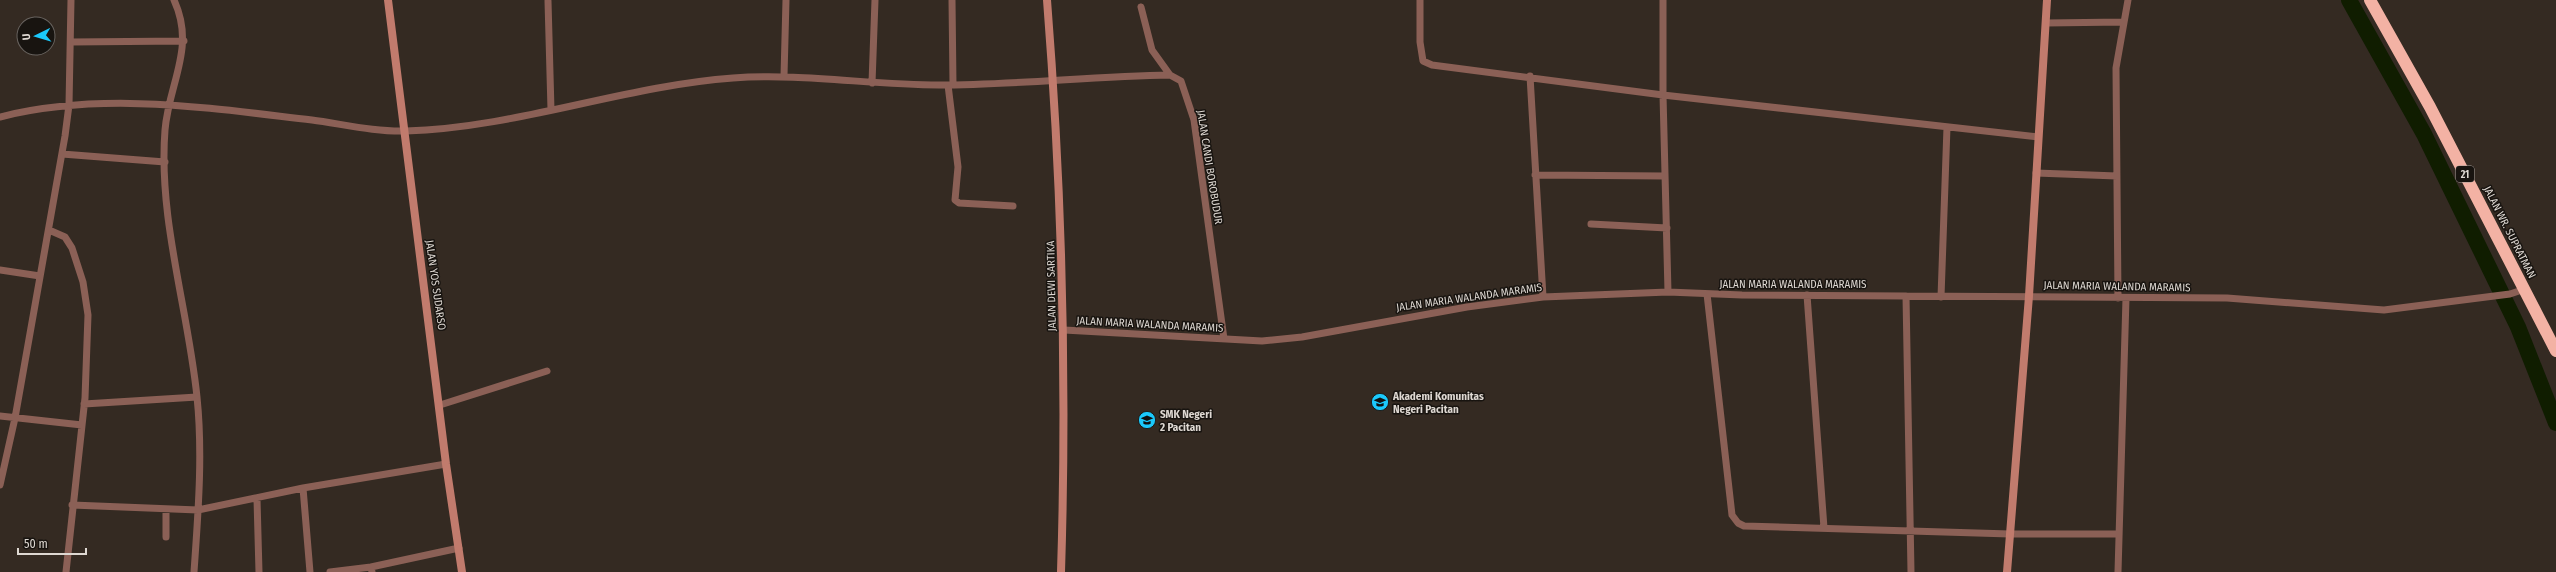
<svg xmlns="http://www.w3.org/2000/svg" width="2556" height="572" font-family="'Fira Sans Condensed',sans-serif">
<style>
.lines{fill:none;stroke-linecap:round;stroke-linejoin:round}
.river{stroke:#101d00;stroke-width:16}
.street{stroke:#8b6056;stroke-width:7}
.secondary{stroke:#c17b6d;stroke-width:8}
.highway{stroke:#f3b2a4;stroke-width:12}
.labels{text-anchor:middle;stroke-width:3;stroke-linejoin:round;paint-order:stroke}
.shield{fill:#181410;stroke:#a39d98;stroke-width:1}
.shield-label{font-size:10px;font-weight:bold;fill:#ded8d2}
.street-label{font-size:11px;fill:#ded8d2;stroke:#181410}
.poi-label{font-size:11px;font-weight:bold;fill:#ded8d2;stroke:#181410;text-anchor:start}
</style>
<rect width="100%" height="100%" fill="#342a22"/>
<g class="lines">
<path class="river" d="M2349,0l75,134 94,193 38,96"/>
<path class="street" d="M174,0c22,48 -5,82 -9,130 -7,89 23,178 32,267 6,58 1,117 -3,175
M952,0l1,84
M1420,0v42l3,19 9,4 231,30 375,42
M1663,0v95l5,197
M548,1l3,109
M1141,7l11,43 18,25
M2046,23l77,-1
M71,42l113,-1
M784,76l2,-76
M1530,76l13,221
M872,83l3,-83
M948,85l10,82 -3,33 4,3 54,3
M0,117c103,-26 208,-9 312,3 30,4 63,12 94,11 110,-3 217,-45 327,-53 68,-5 137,7 206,7 77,0 154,-9 231,-10l11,6 13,39 30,219
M62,154l103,8
M2036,173l81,3
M1535,175l130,1
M1591,224l76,4
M49,230l16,7 7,11 11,34 5,33 -3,83 -19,174
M0,270l40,6
M1707,294l25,221 6,8 6,3 266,8h109
M1807,295l17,233
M1906,296l5,276
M1941,297l6,-170
M2118,298l-2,-230 12,-68
M1064,330l198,11 40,-4 165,-30 76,-10 125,-5 74,3 485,3 157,12 126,-16 15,-5
M84,404l113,-7
M440,405l107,-34
M0,416l82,9
M0,485l15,-67 50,-282 4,-31 2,-105
M303,488l7,84
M257,499l2,73
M72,505l126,5 105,-22 143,-24
M166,537v-26
M371,567l88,-19
M330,572l41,-5 1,5
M2118,572l8,-274"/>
<path class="secondary" d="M388,0l58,464 16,108
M1047,0c15,190 20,381 14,572
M2007,572l22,-276 18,-296"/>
<path class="highway" d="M2370,0l60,107 126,244"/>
</g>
<defs>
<symbol id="university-disc" viewBox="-11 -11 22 22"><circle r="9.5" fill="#1bc9fc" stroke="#181410"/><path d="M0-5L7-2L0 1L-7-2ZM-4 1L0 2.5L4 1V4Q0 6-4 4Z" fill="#111"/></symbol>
<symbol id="school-disc" viewBox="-11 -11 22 22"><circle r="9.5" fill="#1bc9fc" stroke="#181410"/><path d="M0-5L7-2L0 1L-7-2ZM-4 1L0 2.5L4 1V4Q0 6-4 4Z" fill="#111"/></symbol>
</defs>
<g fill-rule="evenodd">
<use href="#university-disc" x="1370" y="392" width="20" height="20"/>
<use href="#school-disc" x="1137" y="410" width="20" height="20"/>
</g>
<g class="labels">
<rect class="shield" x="2456" y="166" width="18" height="16" rx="3"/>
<g class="shield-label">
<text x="2465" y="178">21</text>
</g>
<g class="street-label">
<text transform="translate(1210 167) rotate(81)" y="4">JALAN CANDI BOROBUDUR</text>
<text transform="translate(2510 232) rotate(63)" y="4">JALAN WR. SUPRATMAN</text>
<text x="1793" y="288">JALAN MARIA WALANDA MARAMIS</text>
<text transform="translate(436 285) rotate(82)" y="4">JALAN YOS SUDARSO</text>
<text transform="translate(1051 286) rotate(-91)" y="4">JALAN DEWI SARTIKA</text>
<text transform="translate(2117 286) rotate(1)" y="4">JALAN MARIA WALANDA MARAMIS</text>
<text transform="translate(1469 297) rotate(-8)" y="4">JALAN MARIA WALANDA MARAMIS</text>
<text transform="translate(1150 324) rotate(3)" y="4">JALAN MARIA WALANDA MARAMIS</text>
</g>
<g class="poi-label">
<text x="1393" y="400">Akademi Komunitas<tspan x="1393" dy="13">Negeri Pacitan</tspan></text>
<text x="1160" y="418">SMK Negeri<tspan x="1160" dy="13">2 Pacitan</tspan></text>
</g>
</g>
<g transform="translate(36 36) rotate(265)"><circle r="19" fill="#181410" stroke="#67625e"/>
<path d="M0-3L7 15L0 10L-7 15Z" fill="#1bc9fc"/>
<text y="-6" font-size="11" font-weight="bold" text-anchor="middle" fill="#ded8d2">U</text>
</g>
<path d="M18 548v6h68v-6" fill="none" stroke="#ded8d2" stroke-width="2"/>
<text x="24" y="548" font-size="12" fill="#ded8d2" stroke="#181410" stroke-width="3" paint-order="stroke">50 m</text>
</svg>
